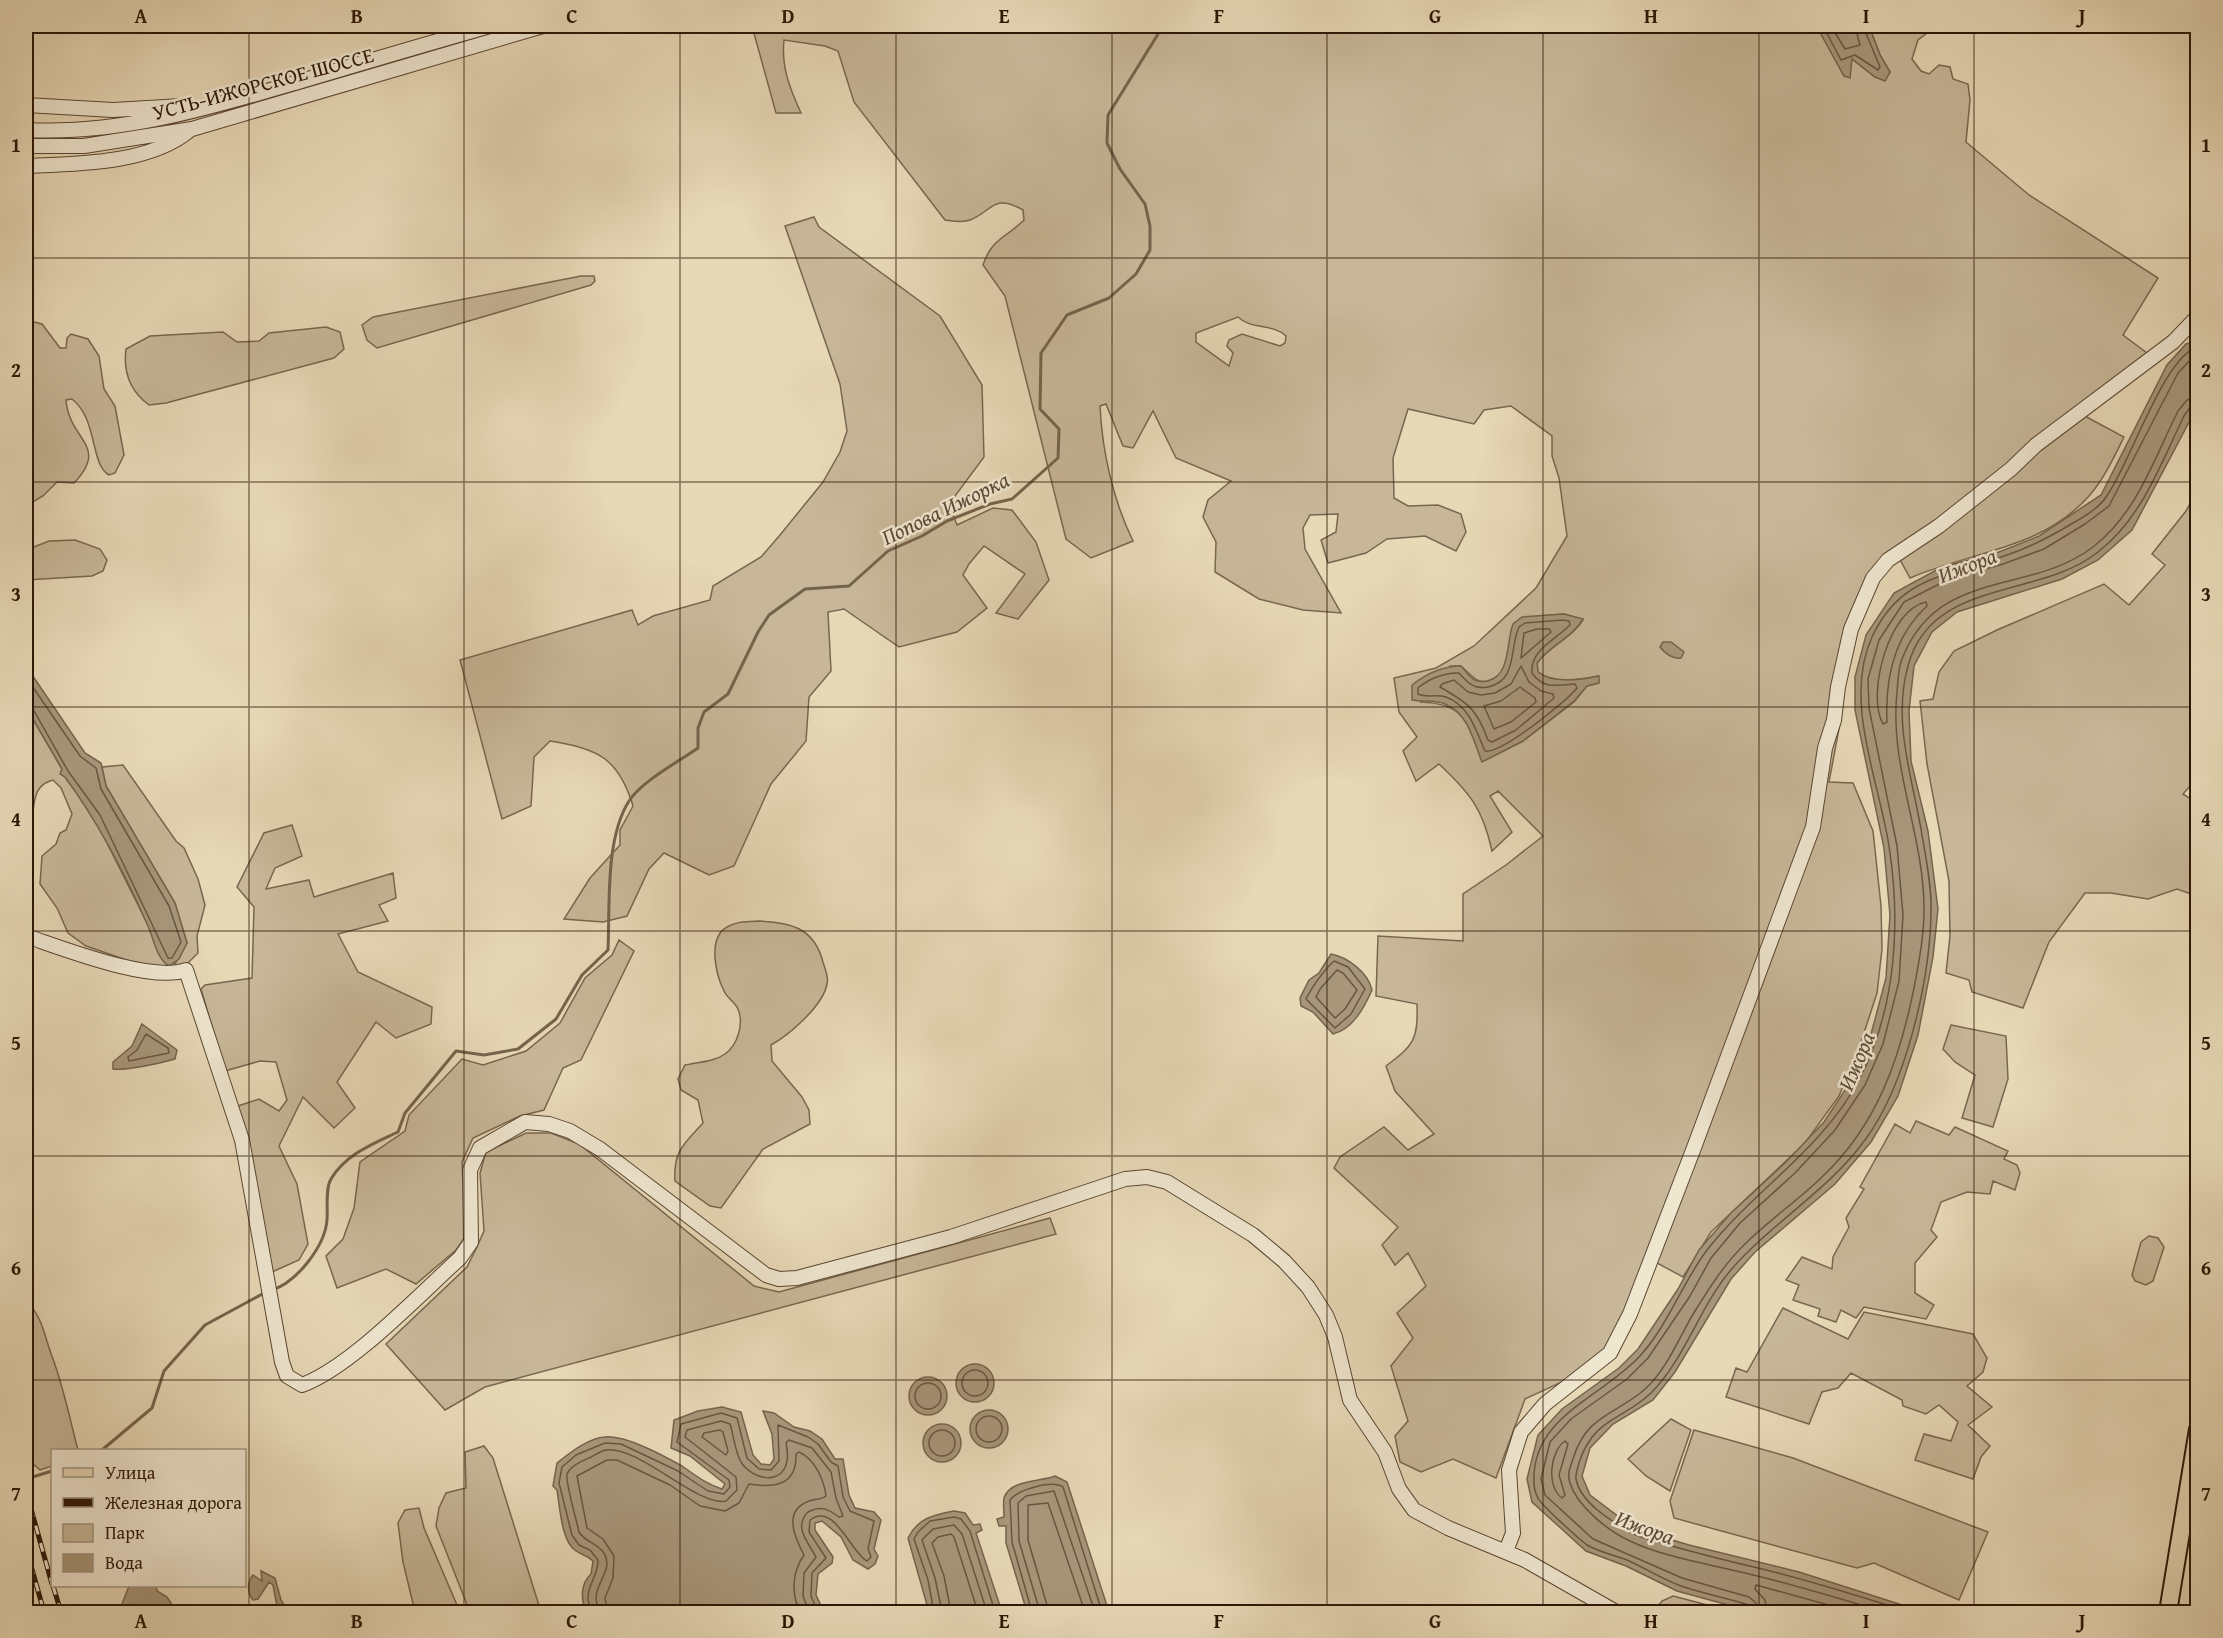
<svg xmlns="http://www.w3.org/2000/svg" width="2223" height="1638" font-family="'Gentium Book Plus',serif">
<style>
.green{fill:#c7b798;stroke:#79664e;stroke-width:1.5;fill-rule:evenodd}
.water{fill:#a7967a;stroke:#75634b;stroke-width:1.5}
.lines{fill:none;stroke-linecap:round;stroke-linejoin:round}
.shore{stroke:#695640;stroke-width:1.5}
.stream{stroke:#75634b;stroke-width:3}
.minor-casing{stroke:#5a4631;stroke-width:16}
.major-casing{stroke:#2b1605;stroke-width:20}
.minor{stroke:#efe6d0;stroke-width:14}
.major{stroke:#e7d8b6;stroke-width:16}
.rail-casing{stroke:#2b1605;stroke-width:5}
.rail{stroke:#efe6d0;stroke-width:3;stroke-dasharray:9;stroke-linecap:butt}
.grid{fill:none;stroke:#2b1605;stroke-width:1.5;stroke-opacity:0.55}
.labels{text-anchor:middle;stroke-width:5;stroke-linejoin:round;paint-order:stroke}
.street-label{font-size:21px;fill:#2b1605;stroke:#efe6d0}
.water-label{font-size:22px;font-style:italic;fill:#5d4934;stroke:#efe6d0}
.neatline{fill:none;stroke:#2b1605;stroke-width:2}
.grid-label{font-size:20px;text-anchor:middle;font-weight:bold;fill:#2b1605}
</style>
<rect width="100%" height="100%" fill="#e7d8b6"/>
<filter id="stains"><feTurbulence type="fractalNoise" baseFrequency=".00333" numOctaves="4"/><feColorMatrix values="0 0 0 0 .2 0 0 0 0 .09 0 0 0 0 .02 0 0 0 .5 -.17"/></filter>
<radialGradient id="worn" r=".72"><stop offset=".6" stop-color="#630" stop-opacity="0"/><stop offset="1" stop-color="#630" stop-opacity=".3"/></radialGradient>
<path class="green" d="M752,26h1065l27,50 7,-18 24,19 15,-5 -10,-17 -11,-29h54l4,7 -9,7 -6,19 9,12 8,3 10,-9 11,2 3,12 15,5 2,16 -4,42 63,53 129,83 -35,57 24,18 -66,61 43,23c-10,20 -20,42 -35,59 -47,53 -116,55 -179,82l-12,-22 -30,24 -27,91v47l-12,64 24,1 20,48 8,75 1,43 -5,44 -17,52 -21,51 -34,47 -94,89 -28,45 -37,-20c-12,35 -24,78 -52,104 -19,17 -46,27 -69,38l-29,79 -43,-19 -32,13 -21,-10 -5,-26 13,-15 -17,-55 22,-28 -16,-25 29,-27 -18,-33 -13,12 -13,-20 16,-18 -64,-59 6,-11 44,-30 24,23 26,-16 -39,-43 -9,-25c28,-21 32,-26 31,-62l-41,-8 2,-60 85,5v-47l43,-29 37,-29 -45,-45 -8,5 22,36 -20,19c-9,-42 -22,-58 -53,-87l-23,17 -13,-30 14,-14 -18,-25 -5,-34 42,-10 38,-22 62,-58 31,-52 -8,-58 -7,-22v-20l-41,-30 -27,4 -10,14 -66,-15 -15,49 1,40 14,8 30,-1 23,9 5,18 -10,19 -31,-15 -38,3 -21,14 -38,10 -7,-23 15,-8 2,-18 -28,1 -7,13 2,21 36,64 -38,-3 -44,-11 -44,-27 1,-30 -13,-25 5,-17 23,-19 -55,-23 -23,-47 -20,37 -10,-2 -17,-42 -6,2c2,45 13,94 33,135l-42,17 -25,-19 -61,-243 -22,-31c9,-27 23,-27 41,-45l-1,-10c-30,-17 -30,1 -53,10 -8,3 -17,1 -25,0l-91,-118 -16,-51 -13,-5 -41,-6c-3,27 6,49 17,73h-25zM1238,317c13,13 34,6 48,19l-1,7 -5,3 -38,-12 -13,6 -2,6 6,7 -4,13 -33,-24v-9zM1564,614l19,6c-11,18 -34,26 -46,43l1,9c15,11 42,8 60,4l1,7 -12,3 -13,16 -51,39 -40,20c-17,-36 -14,-57 -62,-59l29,-36h11c16,15 19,22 40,8 23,-52 -12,-55 63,-60z
M814,217l5,10 121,89 42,69 2,72 -35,47 8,21 36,-17 19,2 24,32 13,38 -31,39 -22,-6 29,-39 -41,-28 -15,18 -6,11 24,33 -30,24 -58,15 -55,-38 -16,3 3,59 -22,26 -3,44 -35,43 -37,82 -25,9 -45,-22 -15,16 -22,47 -24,6 -39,-3 26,-41 30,-33v-15l13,-24c-14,-47 -35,-58 -83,-65l-16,16 -3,49 -29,13 -42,-159 172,-50 6,15 15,-9 57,-16 3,-14 48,-29 19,-22 43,-53 17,-30 7,-21 -7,-47 -55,-158z
M581,276h13l1,5 -4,4 -214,63 -10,-8 -5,-15 11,-8z
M26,320l16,4 18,24h6l1,-10 4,-4 17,5 11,17 5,33 11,17 9,49 -9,18 -6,2c-19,-10 -11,-56 -37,-76l-6,1c3,41 44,45 8,83l-17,-1 -14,14 -17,10z
M326,327l14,5 4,17 -10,9 -168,45 -17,2c-19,-14 -26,-33 -23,-56l24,-13 73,-4 14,10 22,-1 10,-8z
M2197,491l1,286 -15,17 14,9v34l-4,9h4v50l-20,-7 -29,10 -37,-6h-26l-36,49 -26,66 -51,-16 -3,-12 -23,-7 4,-37 -1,-55 -22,-117 -7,-63 13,-2 6,-27 15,-21 43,-21 107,-46 25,21 36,-40 -13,-11 34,-43z
M75,540l25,9 7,11 -4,11 -11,5 -66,4v-30l23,-9z
M26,707l36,62 -1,5 4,3 29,40 55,110 10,27 16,10 12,-21 -12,-40 -69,-117 -4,-19 21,-2 53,76 8,7 14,31 7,26 -8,31 1,17 -10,10 -13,6 -37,-5 -52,-18 -18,-13 -11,-25 -17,-24 2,-28 14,-12 4,-11 6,-3 6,-16 -11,-26 -8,-8c-27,7 -14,35 -27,53z
M292,825l10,31 -27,12 -9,21 43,-9 5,17 79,-24 3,25 -17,7 9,16 -50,13 20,38 74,35 -1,17 -35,14 -20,-16 -39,60 18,26 -21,20 -31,-31 -24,49 18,38 11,60 -9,16 -27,12 -23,-131 -11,-35 21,-7 20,12 8,-11 -11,-38 -16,-1 -35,10 -24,-82 4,-4 47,-7 2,-71 -17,-20 27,-54z
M758,921c31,1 56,6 65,41 2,7 6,15 4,22 -4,22 -38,51 -56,61l1,16 30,36 7,13 1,14 -47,25 -42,59 -11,-2 -35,-25c-2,-30 9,-37 28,-58l-5,-23 -17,-10 -3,-11 7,-14c13,-3 29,-3 40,-11 13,-9 19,-31 13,-45 -3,-7 -11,-11 -14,-18 -8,-16 -17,-53 3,-64 10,-6 20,-5 31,-6z
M619,940l15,11 -53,109 -18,8 -19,42 -24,6 -47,22 -11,24 3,75 -9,13 -40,34 -30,-15 -49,19 -11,-32 17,-17 11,-31 6,-46 45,-31 4,-16 53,-56 21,6 43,-14 34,-28 25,-45 27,-23z
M1951,1025l55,11 2,43 -15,48 -31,-9 13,-43 -20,-13 -12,-13z
M1916,1121l33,14 6,-8 53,24 -4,8 13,6 3,8 -5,17 -22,-9 -3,13 -23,-2 -26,10 -10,28 6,7 -22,26v30l19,12 -8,14 -62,-12 -8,11 -15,-8 -5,12 -18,-6 2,-7 -27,-9 6,-15 -13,-5 16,-23 30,12 1,-12 16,-30 -3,-9 18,-29 -4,-2 35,-63 15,9z
M526,1133h25l28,11 175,142 25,6 271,-74 6,16 -571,153 -40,23 -59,-66 81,-77 9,-18 8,-18 -4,-58 6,-21z
M2149,1236l9,2 6,9 -11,34 -7,4 -11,-4 -3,-6 9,-33z
M26,1301c18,17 18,36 27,58 11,30 17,61 25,91h-26v16l-12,4 -8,-7 -6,-19z
M1783,1308l65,31 16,-27 109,22 14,24 -4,14 -16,14 25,21 -24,18 22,21 -9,11 -8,22 -58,-19 9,-26 27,7 7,-19 -19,-17 -13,9 -23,-8 -1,-6 -51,-27 -13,15 -16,4 -13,32 -83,-27 10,-29 11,4z
M1671,1419l20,11 -21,61 -24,-15 -18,-17z
M1694,1430l99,28 195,74 -29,68 -85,-37 -17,5 -183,-50 -4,-17z
M484,1446l9,12 48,154h-71l-34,-86 3,-18 7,-15 20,-5 -1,-36z
M419,1508l5,20 36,84h-45l-12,-50 -5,-39 7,-13z
M1673,1596l61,16h-81l9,-11z"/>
<path class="water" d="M1869,26l11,29 10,17 -5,9 -10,-4 -23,-18 -2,19 -6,-2 -27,-49z
M2197,341v66l-65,123 -34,30 -36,19 -105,33 -25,20 -18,34 -5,45 2,50 17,70 10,78 -5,48 -15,78 -20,61 -27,46 -36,42 -80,68 -24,27 -56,93 -22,28 -40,24 -23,24 -8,28 8,19 45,34 54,16 110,27 125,40h-170l-77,-21 -51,-25 -40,-15 -54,-49 -5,-23 11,-44 24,-26 57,-41 19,-19 40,-60 21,-39 32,-37 54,-50 39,-41 29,-44 17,-40 16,-60 4,-63 -6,-67 -29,-138v-33l11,-42 28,-42 48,-26 57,-15 40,-16 62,-41 66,-130 19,-21z
M1564,614l19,5c-11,19 -34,27 -46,44l1,9c14,12 42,8 61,4v7l-12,3 -13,15 -51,40 -41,21c-9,-22 -13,-48 -37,-58 -9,-4 -22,-2 -33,-4v-15c14,-11 31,-19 49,-19 4,4 6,8 10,11 4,5 11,5 17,4 23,-6 18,-39 25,-57l9,-7z
M1663,642h8l13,10 -3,6c-8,1 -16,-4 -21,-11z
M26,666l59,87 16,10 5,23 69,117 12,40 -8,16 -10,7c-13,-8 -15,-27 -21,-40 -23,-52 -49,-103 -83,-149l-5,-3 2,-5 -36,-62z
M1331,954c16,3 37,18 41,36 -8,18 -19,39 -39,44l-20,-22 -12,-6 -1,-8 9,-18 10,-7z
M142,1024l35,26 -2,9c-14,4 -49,12 -62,10v-7l19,-16z
M956 1383a19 19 0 1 1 38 0a19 19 0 1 1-38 0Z
M909 1396a19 19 0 1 1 38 0a19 19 0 1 1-38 0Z
M722,1407l19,5 12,43 8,9 9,1 4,-6 -2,-25 -9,-23 11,2 20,14 16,4 12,8 13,20h8l6,36 6,13 19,4 7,8 -7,29 4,7 -3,8 -7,5 -15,-9 -12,-23 -19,-16 -7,2v7l18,27 -1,6 -14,11 -2,21 8,17h-238c-5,-12 -6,-28 5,-38l2,-13c-6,-6 -11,-6 -17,-10 -15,-10 -16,-44 -19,-61l-4,-4 4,-23c13,-10 31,-25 48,-26 21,-2 59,19 77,29 13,9 24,18 40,23l3,-5 -35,-28 -19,-8 3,-28 24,-9z
M970 1429a19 19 0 1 1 38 0a19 19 0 1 1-38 0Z
M923 1443a19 19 0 1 1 38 0a19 19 0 1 1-38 0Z
M1055,1476l12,6 42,130h-82l-21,-69v-17h-7l-2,-7 7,-2c0,-6 -1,-14 0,-19 6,-19 37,-16 51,-22z
M954,1511l11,2 8,12 7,-1 2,6 -6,3 26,79h-73l-21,-74c10,-20 25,-23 46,-27z
M261,1571l14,7 6,22 8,12h-14l2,-6 -4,-21 -4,-3 -11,17 -5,1c-6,-7 -6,-18 0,-25l9,6z
M129,1586h27l1,5 10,6 10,15h-58z"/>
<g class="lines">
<path class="shore" d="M1823,26l18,34 14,-5 23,15 2,-3 -17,-41
M1831,26l14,23 15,-4 -5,-19
M1926,602l1,4c-33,30 -42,73 -40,116l-4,2c-17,-30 6,-115 43,-122z
M1563,620l6,1 1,4c-15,15 -40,25 -38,48 12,17 25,12 43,11l2,4c-11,14 -76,66 -92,63 -9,-20 -15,-45 -39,-54 -9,-3 -20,1 -28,-3v-6c10,-9 28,-16 41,-15 8,9 15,17 29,14 30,-6 21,-39 31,-60l6,-4z
M1537,629h12l2,3 -30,26 3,-25z
M1521,666l8,16 12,9 12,3 1,4 -38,32 -24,12 -4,-2c-11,-31 -20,-37 -48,-53l2,-3 12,-4 14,12 13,3 14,-2 16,-9z
M26,677l54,79 16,12 5,21 68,117 12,36 -9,16h-4l-68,-143 -32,-44 -35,-62 -7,-3
M1520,687l15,11 1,4 -25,20 -17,7 -10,-23 17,-5z
M1334,961l14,6 17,22 -14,25 -16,14 -29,-29c6,-12 18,-29 28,-38z
M1337,970l6,3 14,17 -12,19 -10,9 -19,-21 4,-8z
M146,1034l22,14 1,5 -40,8 -1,-4 9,-7z
M962 1383a13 13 0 1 1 26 0a13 13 0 1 1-26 0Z
M915 1396a13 13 0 1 1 26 0a13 13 0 1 1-26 0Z
M976 1429a13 13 0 1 1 26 0a13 13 0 1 1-26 0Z
M929 1443a13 13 0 1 1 26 0a13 13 0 1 1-26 0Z
M720,1430l3,2 5,19 -2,4 -24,-18 2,-4z
M1565,1441l3,3 -9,31 6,20 -3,3c-16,-11 -12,-47 3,-57z
M591,1612c0,-4 -3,-9 -3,-14 0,-15 10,-21 10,-38l-8,-10 -11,-5 -7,-10 -13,-52 3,-16 14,-12 29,-12 16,1 57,27 30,20 16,3 6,-7 -1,-7 -52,-38 4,-18 40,-11 16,5 10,40 12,11 12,1 8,-9 -1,-36 30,12 10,7 13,18 7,4 5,31 7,14 24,10 -6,28 3,8 -4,4c-16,-8 -33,-60 -57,-41l-1,12 17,26 -14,15 -1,23 7,16
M599,1612c0,-4 -3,-9 -3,-13 -1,-16 18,-29 8,-46 -7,-10 -19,-11 -25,-21 -2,-10 -14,-51 -12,-58 3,-8 15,-13 22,-16 5,-2 11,-7 17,-8 32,-5 92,57 120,51l11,-11 -1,-13 -51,-40 2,-7 34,-9 9,3c4,12 5,31 13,41 11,14 39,21 44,-4 1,-5 0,-13 -1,-18l3,-3 23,8 19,24 5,26 7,18 -4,1c-11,-8 -18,-12 -31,-5 -15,15 0,30 8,45l-12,16 -1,23 6,16
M608,1612l-3,-14 8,-20 1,-22 -11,-17 -16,-11 -10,-52 30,-16h10l53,25 30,21 25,5 14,-8 10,-19c25,4 48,2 47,-30l3,-2c16,7 25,28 27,44 -5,4 -11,3 -17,5 -27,10 -14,37 -5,54 -12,17 -13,38 -4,57
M934,1612l-6,-32 -14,-41 4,-7 12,-11 24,-4 7,2 9,12 25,81
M942,1612l-7,-34 -13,-38 11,-11 21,-4 8,9 25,78
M951,1612l-7,-36 -12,-33 6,-6 13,-3 3,3 24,75
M1032,1612l-20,-70 -2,-42c8,-11 43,-20 53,-13l39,125
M1040,1612l-21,-71 -1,-38 8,-7 28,-5 41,121
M1049,1612l-21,-72v-35l20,-2 37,109
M1751,1612l-5,-8c-21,-6 -44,-11 -65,-18 -19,-7 -36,-18 -54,-26 -13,-5 -28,-8 -40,-15 -8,-6 -46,-40 -49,-47 -3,-5 -4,-11 -4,-16 -3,-65 68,-85 105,-125 29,-31 43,-74 68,-107 48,-61 117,-102 153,-172 36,-71 41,-154 29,-232 -10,-65 -46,-146 -17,-209 28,-61 76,-61 132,-81 25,-8 46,-19 69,-33 11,-6 26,-15 33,-26 23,-30 58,-142 92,-150
M1758,1612l-2,-9 -7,-6 -67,-19 -89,-39 -48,-44 -4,-16 9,-37 21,-23 56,-40 21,-21 42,-62 21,-38 29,-35 55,-50 40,-43 30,-45 18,-41 16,-63 4,-66 -6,-69 -28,-138 -1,-29 11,-39 25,-38 43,-22 56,-16 41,-15 41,-25 24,-18 69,-133 15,-16 5,-2
M1767,1612l-2,-12 -10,-11 1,-4 98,27
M1884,1612c-46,-14 -92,-28 -139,-39 -36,-9 -82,-16 -115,-32 -22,-10 -53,-35 -60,-58 -3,-9 0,-15 3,-24 13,-44 42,-44 71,-69 23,-20 35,-53 51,-79 15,-24 30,-48 51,-68 24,-24 53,-43 77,-67 54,-51 77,-118 91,-188 5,-25 10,-51 10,-76 1,-75 -35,-144 -27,-220 1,-11 1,-23 5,-33 36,-92 127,-63 191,-112 44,-34 61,-88 85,-136l9,-11 11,-3
M1910,1612c-49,-15 -98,-31 -148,-43 -34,-8 -67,-16 -100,-26 -11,-3 -23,-5 -32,-11 -19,-11 -50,-30 -54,-53 -1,-5 2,-11 3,-16 14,-45 44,-43 72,-70 34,-34 48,-85 79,-122 41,-48 98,-80 135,-131 41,-55 65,-160 66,-228 1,-25 -5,-53 -9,-77 -9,-56 -30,-112 -14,-169 23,-88 132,-67 190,-114 44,-34 62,-87 86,-136l7,-10 7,-1"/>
<path class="stream" d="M272,1290c25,-8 53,-44 55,-70 1,-11 -2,-31 4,-41 15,-25 42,-35 67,-47l7,-19 51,-62 28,4 34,-6 38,-30 26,-44 26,-25c2,-45 -3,-111 21,-149 13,-20 49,-39 69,-53v-20l6,-16 24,-18 30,-62 11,-17 36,-26 44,-3 39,-35 34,-15 25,-15 43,-17 22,-5 46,-41 1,-29 -19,-20 1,-56 26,-38 42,-17 27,-24 14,-24v-24l-5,-22 -25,-35 -13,-26 1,-28 55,-89
M102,1450l50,-42 12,-37 41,-46 61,-33
M26,1479l26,-8"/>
<defs>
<path id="minor" d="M26,105l87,5 69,-4
M26,130c93,5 183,-22 272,-48 64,-19 128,-38 192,-56
M26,146h58l108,-17 351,-103
M26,166c51,-2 124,-2 164,-36
M26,936c36,12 125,47 160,34l56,170 40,222 5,14 15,9c49,-18 117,-90 158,-127l11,-16 -1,-72 10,-22 45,-26 24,2 21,7 30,18 166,126 13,4 18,-1 154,-41 174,-58 22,-2 20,5 86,53 31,26 24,26 18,28 9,22 15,63 35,52 14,37 15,21 34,18 77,32 91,52
M1506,1551l7,-18 -4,-63 12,-38 24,-28 65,-51 20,-39 65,-169 118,-318 12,-79 9,-28 4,-33 13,-58 22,-51 15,-18 51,-34 72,-57 25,-24 137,-103 25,-26"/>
<path id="major" d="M2168,1612l30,-183"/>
</defs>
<use href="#minor" class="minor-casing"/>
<use href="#major" class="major-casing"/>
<use href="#minor" class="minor"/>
<use href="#major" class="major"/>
<defs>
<path id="rail" d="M26,1491l26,93
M26,1548l18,64
M53,1586l8,26"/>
</defs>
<use href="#rail" class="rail-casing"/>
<use href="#rail" class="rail"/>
</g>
<path class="grid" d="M249,26v1586M464,26v1586M680,26v1586M896,26v1586M1112,26v1586M1327,26v1586M1543,26v1586M1759,26v1586M1974,26v1586M26,258h2172M26,482h2172M26,707h2172M26,931h2172M26,1156h2172M26,1380h2172"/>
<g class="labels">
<g class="street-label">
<text transform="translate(263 84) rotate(-15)" y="7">УСТЬ-ИЖОРСКОЕ ШОССЕ</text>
</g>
<g class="water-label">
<text transform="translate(945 508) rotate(-26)" y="8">Попова Ижорка</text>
<text transform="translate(1967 565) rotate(-21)" y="8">Ижора</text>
<text transform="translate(1856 1061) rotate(-67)" y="8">Ижора</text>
<text transform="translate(1645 1527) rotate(20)" y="8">Ижора</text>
</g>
</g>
<rect width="2223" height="1638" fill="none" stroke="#e7d8b6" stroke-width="66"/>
<rect x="51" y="1449" width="195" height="138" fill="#efe6d0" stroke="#a1937f" stroke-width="1.5"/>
<rect x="63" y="1468" width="30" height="9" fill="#e7d8b6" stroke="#a1937f" stroke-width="1.5"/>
<text x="105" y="1479" font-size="18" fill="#2b1605">Улица</text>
<rect x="63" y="1498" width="30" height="9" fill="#2b1605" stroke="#a1937f" stroke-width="1.5"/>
<text x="105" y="1509" font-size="18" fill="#2b1605">Железная дорога</text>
<rect x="63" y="1524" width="30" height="18" fill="#c7b798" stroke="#a1937f" stroke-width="1.5"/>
<text x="105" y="1539" font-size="18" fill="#2b1605">Парк</text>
<rect x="63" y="1554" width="30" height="18" fill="#a7967a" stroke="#a1937f" stroke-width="1.5"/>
<text x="105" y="1569" font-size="18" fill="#2b1605">Вода</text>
<rect x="33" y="33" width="2157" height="1572" class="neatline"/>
<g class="grid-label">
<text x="141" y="23">A</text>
<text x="357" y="23">B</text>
<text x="572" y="23">C</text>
<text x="788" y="23">D</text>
<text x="1004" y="23">E</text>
<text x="1219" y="23">F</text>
<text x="1435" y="23">G</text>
<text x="1651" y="23">H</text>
<text x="1866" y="23">I</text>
<text x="2082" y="23">J</text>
<text x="16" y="152">1</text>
<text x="2206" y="152">1</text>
<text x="16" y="377">2</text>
<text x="2206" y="377">2</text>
<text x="16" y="601">3</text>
<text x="2206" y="601">3</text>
<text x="16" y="826">4</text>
<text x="2206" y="826">4</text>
<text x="16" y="1050">5</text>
<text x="2206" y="1050">5</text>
<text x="16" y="1275">6</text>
<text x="2206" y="1275">6</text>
<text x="16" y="1500">7</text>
<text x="2206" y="1500">7</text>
<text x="141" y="1628">A</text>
<text x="357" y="1628">B</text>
<text x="572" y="1628">C</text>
<text x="788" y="1628">D</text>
<text x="1004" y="1628">E</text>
<text x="1219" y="1628">F</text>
<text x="1435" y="1628">G</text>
<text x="1651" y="1628">H</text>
<text x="1866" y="1628">I</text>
<text x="2082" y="1628">J</text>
</g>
<rect width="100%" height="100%" filter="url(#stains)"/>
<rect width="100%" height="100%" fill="url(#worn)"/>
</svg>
